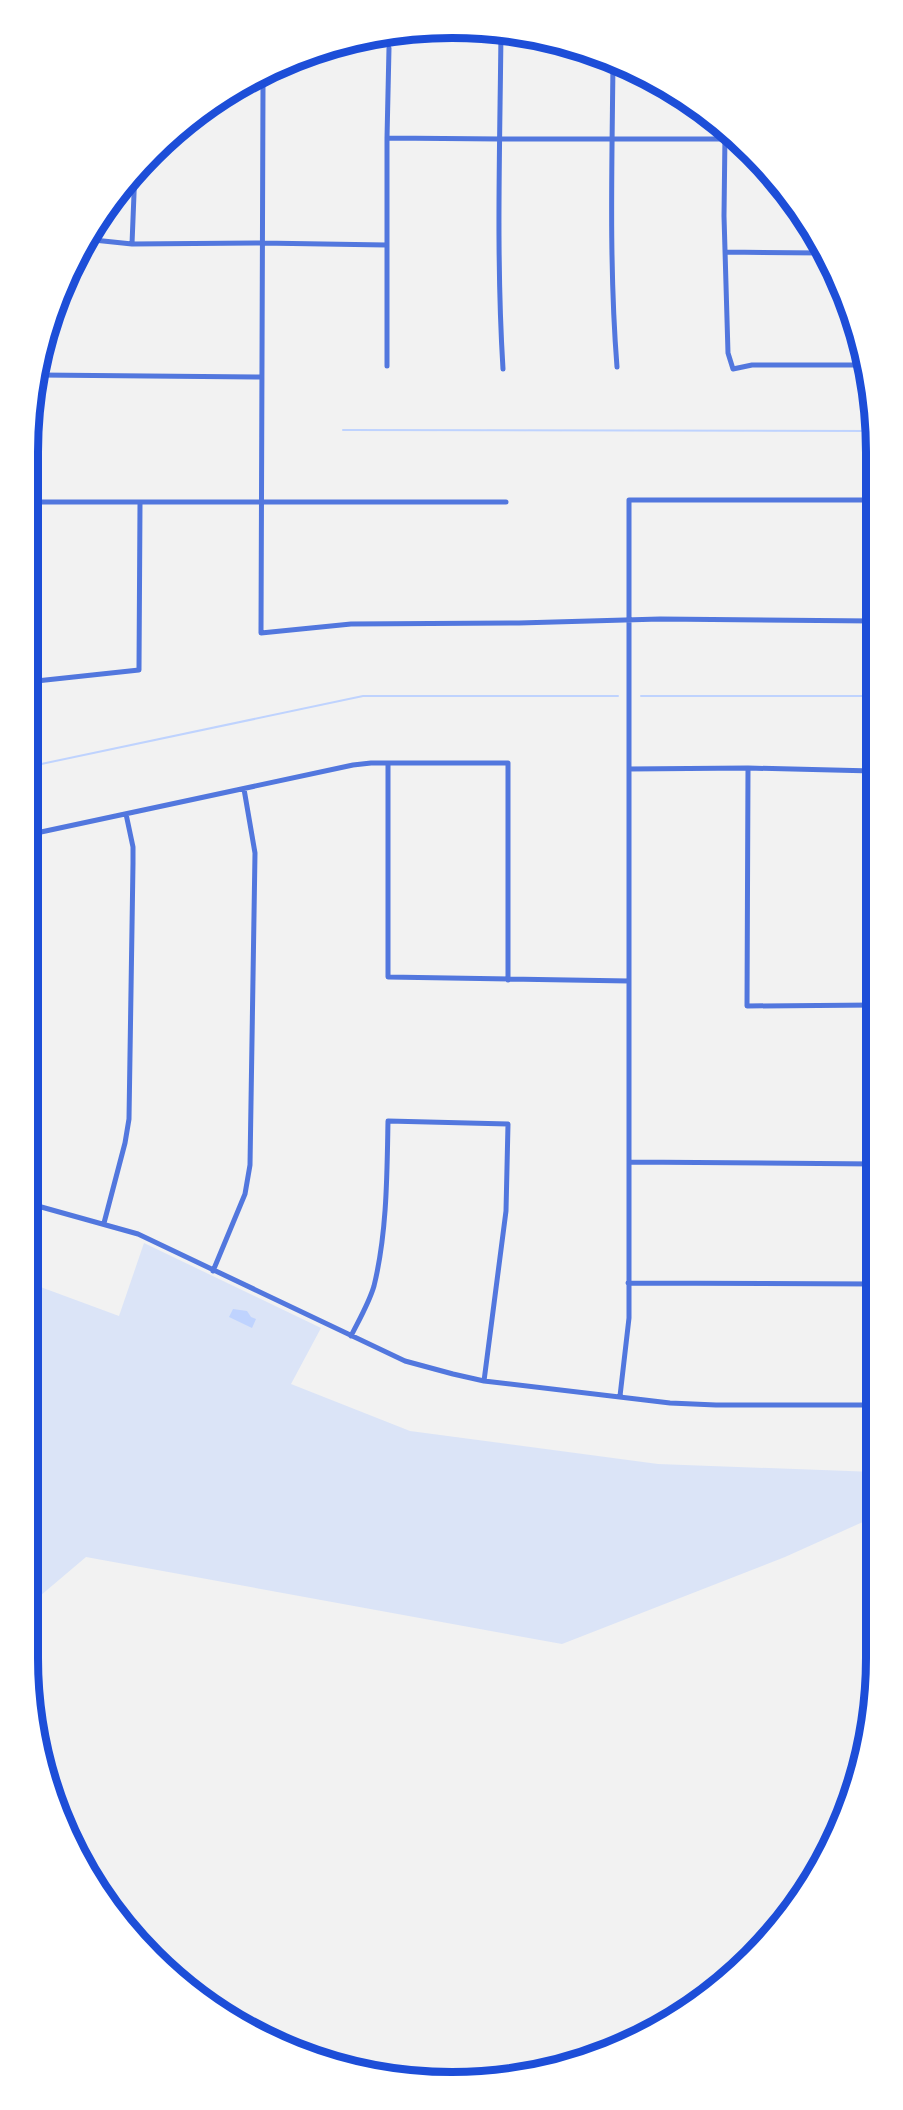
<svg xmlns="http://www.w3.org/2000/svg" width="903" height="2110" font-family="'Roboto Serif',serif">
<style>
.green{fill:#dbe4f7}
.water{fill:#bfd3fe}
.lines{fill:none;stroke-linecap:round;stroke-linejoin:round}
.stream{stroke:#bfd3fe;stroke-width:2}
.minor{stroke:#5277de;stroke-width:5}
.rim{fill:none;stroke:#1d4ed8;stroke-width:8}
</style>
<rect width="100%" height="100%" fill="#f2f2f2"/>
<path class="green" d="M144,1243l177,85 -30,56 119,47 248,33 217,8 1,56 -11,-7 -80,36 -223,87 -476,-87 -59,50v-325l92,34z"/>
<path class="water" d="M233,1309l14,2 4,6 5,2 -4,9 -23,-11z"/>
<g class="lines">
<path class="stream" d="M343,430l529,1
M641,696h232
M27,767l336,-71h255"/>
<path class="minor" d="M501,30c-1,113 -5,226 2,339
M613,62c-1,102 -4,204 4,305
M247,81l16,5 -2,547 90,-9 168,-1 141,-4 213,2
M725,134l-1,82 4,137 5,16 19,-4h112
M387,138l113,1h230
M84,239l48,5 129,-1 125,2
M132,244l3,-75
M725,252l98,1
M387,366v-228l2,-90
M40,375l221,2
M27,502h479
M27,682l112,-12 1,-166
M388,763v214l241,4
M748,768l-1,238 127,-1
M629,769l119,-1 125,3
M867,771l1,234
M27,835l326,-70 18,-2h137v217
M629,1162l246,2
M27,1203l111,31 267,127 48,13 31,7 186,22 46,2h159
M104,1223l21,-80 4,-24 4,-256v-16l-7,-33
M213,1271l32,-77 5,-29 5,-312 -11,-64
M628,1283l247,1
M351,1336c8,-16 18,-33 23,-50 13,-53 13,-111 14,-165l120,3 -2,87 -22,170
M620,1396l9,-78v-818h244"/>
</g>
<path d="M0 0H903V2110H0ZM452 38H452A414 414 0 0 1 866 452V1658A414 414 0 0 1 452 2072H452A414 414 0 0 1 38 1658V452A414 414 0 0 1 452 38Z" fill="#fff" fill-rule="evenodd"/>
<path class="rim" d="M452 38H452A414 414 0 0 1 866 452V1658A414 414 0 0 1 452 2072H452A414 414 0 0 1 38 1658V452A414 414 0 0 1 452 38Z"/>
</svg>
